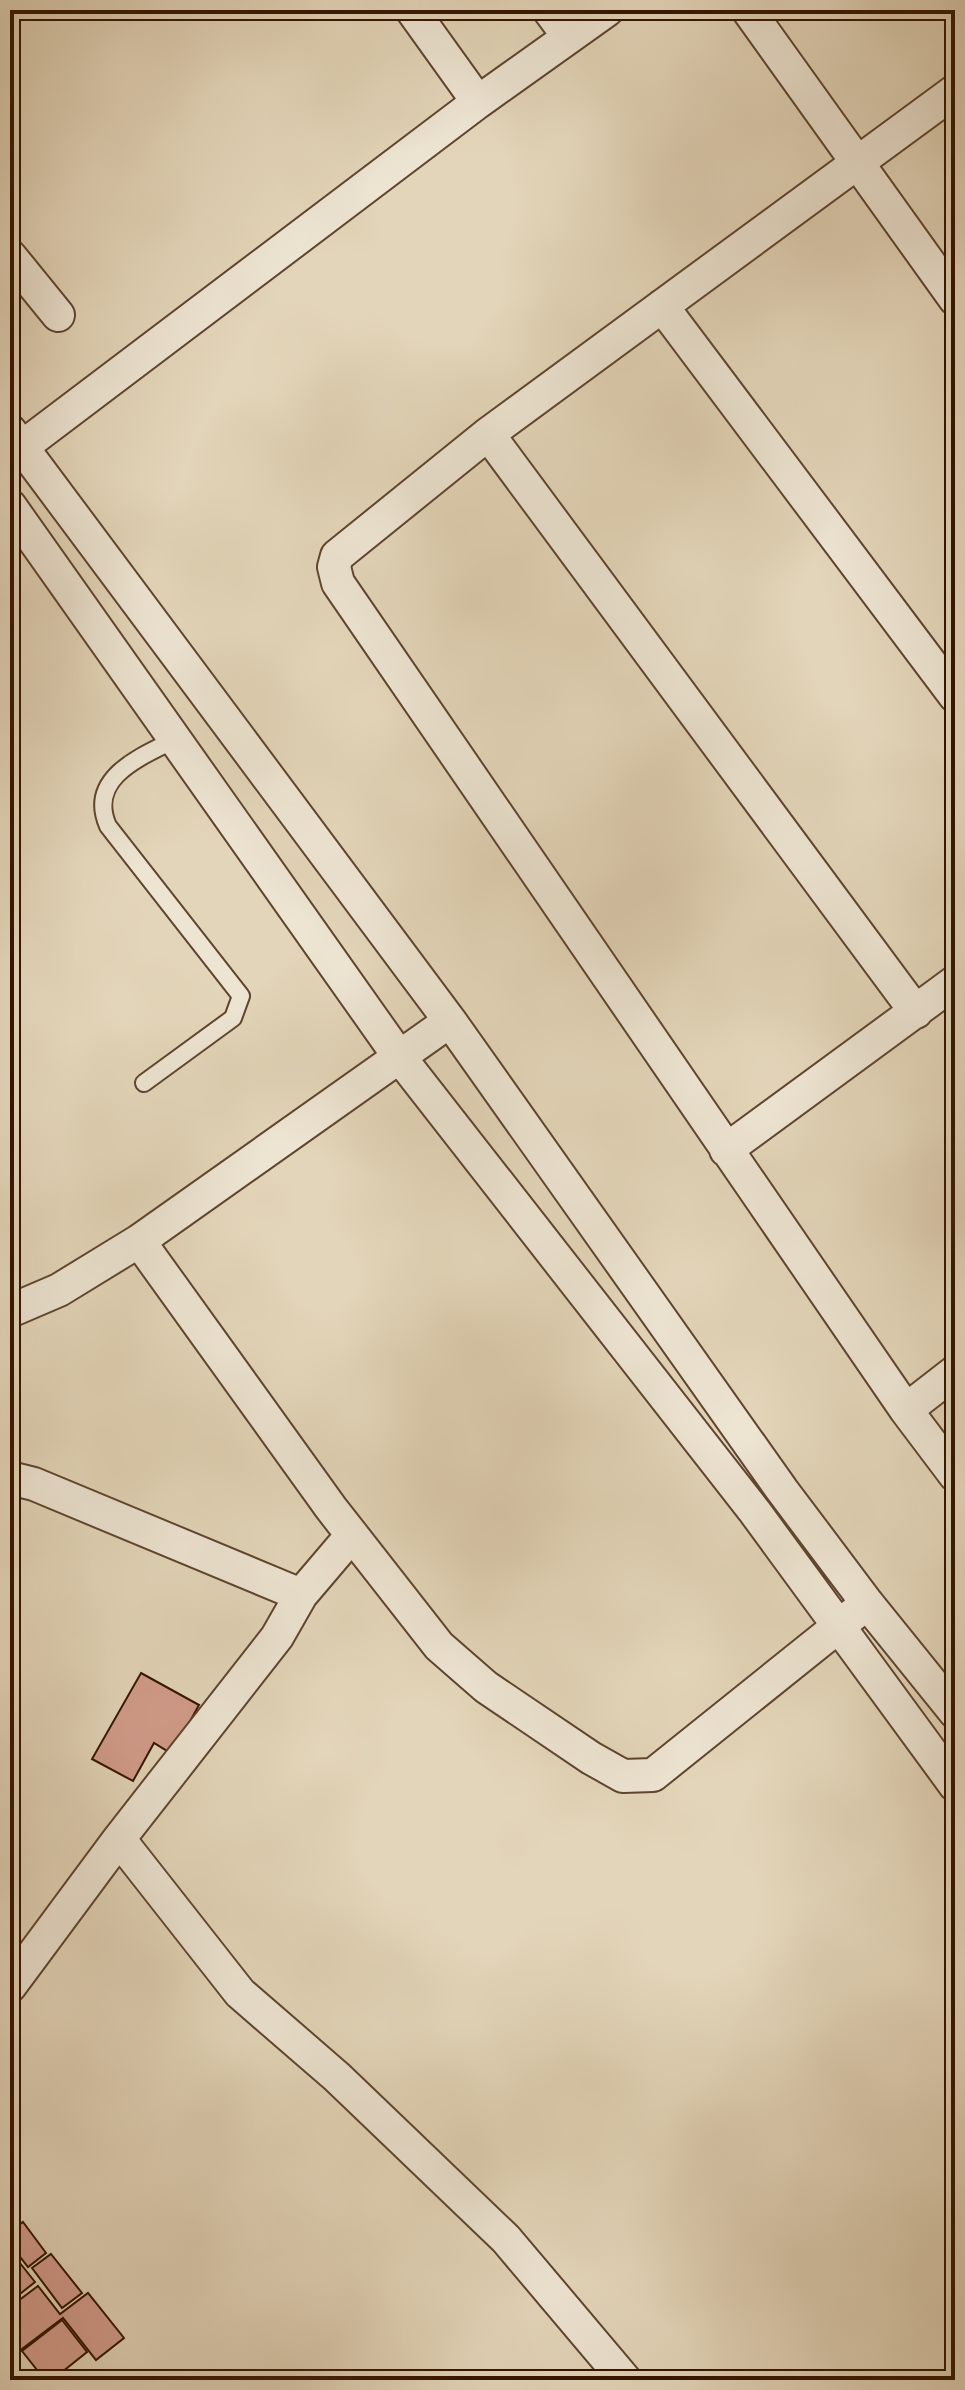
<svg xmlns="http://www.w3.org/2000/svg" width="965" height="2390" font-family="'Old Standard TT',serif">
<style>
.building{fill:#d29c8b;stroke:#331401;stroke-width:2}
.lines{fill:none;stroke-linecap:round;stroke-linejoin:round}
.service-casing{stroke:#5f442f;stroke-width:20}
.minor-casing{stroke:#5f442f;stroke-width:36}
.service{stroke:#ede4d2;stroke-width:16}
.minor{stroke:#ede4d2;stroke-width:32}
</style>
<rect width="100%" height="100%" fill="#e3d5b9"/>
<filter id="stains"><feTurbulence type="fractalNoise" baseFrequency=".0025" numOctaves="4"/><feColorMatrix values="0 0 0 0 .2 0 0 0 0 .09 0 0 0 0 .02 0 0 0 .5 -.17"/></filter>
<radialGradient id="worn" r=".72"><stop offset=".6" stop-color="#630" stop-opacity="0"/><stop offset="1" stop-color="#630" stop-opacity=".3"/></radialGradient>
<path class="building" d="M141,1673l58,32 -27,49 -18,-11 -21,38 -41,-22z
M23,2222l23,31 -18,14 -18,-23v-12z
M12,2253l23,29 -25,20v-47z
M51,2254l31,39 -20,15 -30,-40z
M38,2286l22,28 28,-21 36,45 -28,22 -33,-42 -53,40v-51z
M62,2320l25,32 -35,28h-7l-23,-29z
M245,2372l7,8h-17z"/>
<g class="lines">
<defs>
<path id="service" d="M144,1083l89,-65 8,-22 -133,-170c-21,-48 32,-69 66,-86"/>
<path id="minor" d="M412,10l66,92 129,-92
M549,10l20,27
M748,10l207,289
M955,91l-467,343 -151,122 -3,11 4,16 568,827 49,65
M10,256l48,59
M662,306l293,390
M10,431l440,590 332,469 85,113 88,109
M488,434l428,578
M22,447l456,-345
M10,506l388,549 357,457 200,273
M450,1021l-311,220 192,267 108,138 47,41 105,71 32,18 30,-1 202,-162
M726,1150l229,-168
M10,1311l49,-21 80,-49
M906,1410l49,-38
M10,1478l24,6 267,111 -24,42 -158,202 -109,147
M301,1595l51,-60
M119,1839l121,154 97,84 169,162 119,141"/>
</defs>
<use href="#service" class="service-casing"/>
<use href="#minor" class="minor-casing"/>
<use href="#service" class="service"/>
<use href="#minor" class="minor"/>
</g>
<rect width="965" height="2390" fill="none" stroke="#e3d5b9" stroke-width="40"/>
<rect x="12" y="12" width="941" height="2366" fill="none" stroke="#331401" stroke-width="4"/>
<rect x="20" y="20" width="925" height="2350" fill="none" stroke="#331401" stroke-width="2"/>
<rect width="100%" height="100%" filter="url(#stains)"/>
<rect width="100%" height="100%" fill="url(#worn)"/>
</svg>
